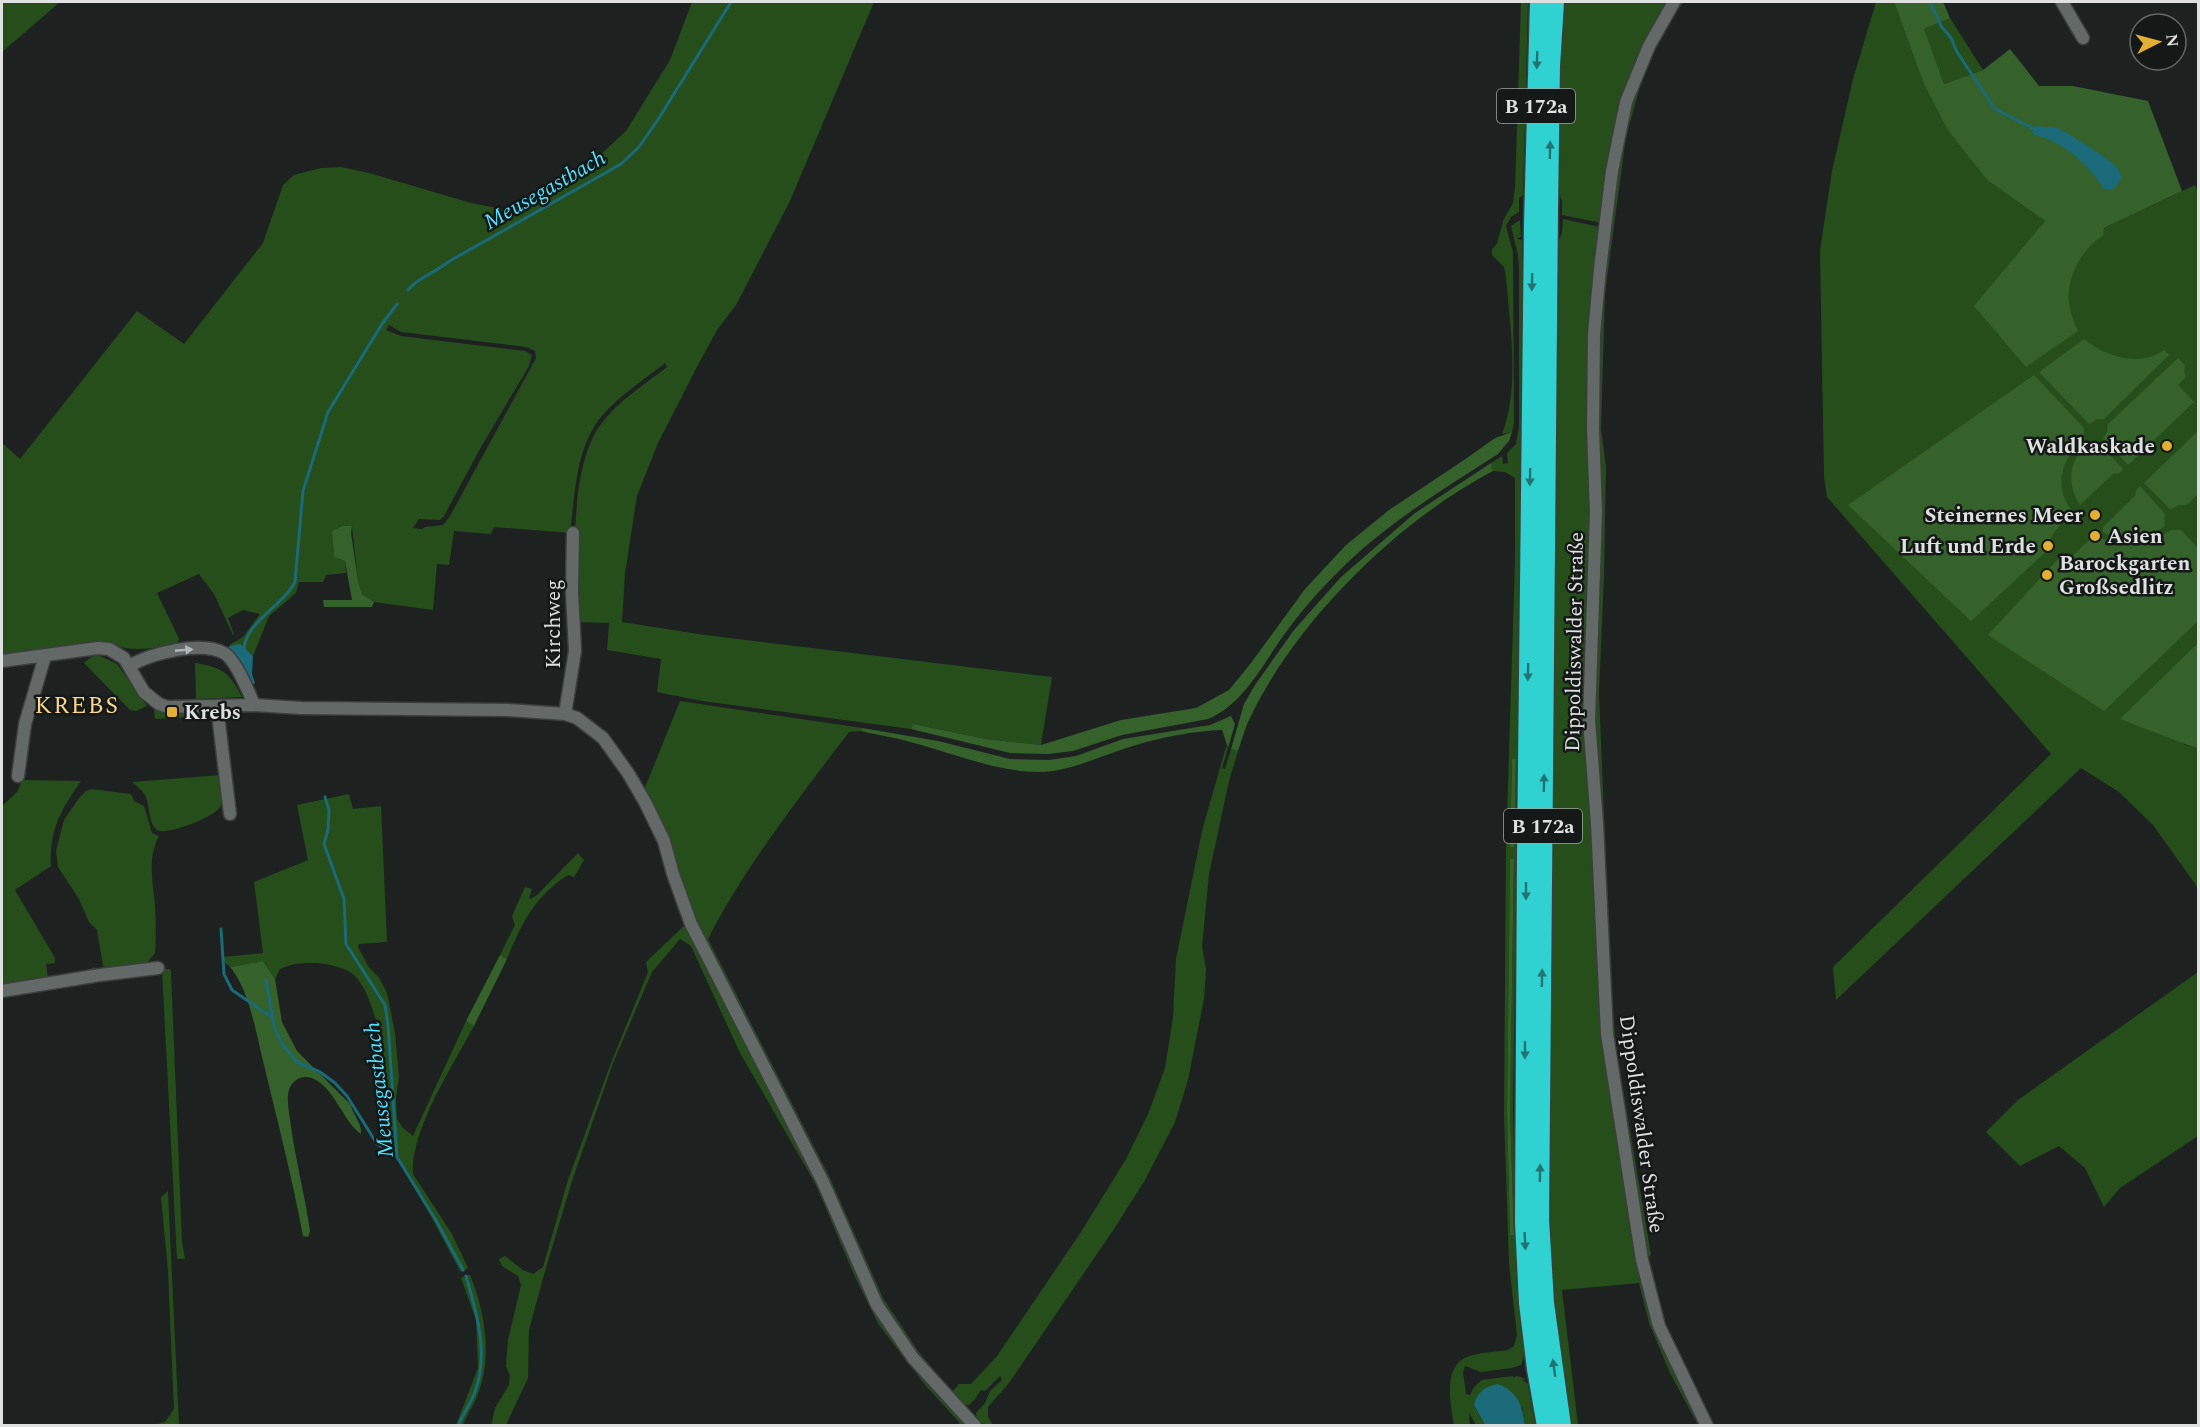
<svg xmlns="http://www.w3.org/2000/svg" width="2200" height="1427" font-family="Spectral,serif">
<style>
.green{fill:#254e1b;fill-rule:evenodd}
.forest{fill:#35612b}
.water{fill:#1a6a79}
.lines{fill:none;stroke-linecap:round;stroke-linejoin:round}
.stream{stroke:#1a6a79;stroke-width:3}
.minor-casing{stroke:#3b3e3d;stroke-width:15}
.highway-casing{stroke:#3b3e3d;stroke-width:21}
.minor{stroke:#636967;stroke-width:12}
.highway{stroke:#2fd1d1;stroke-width:18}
.oneway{fill:#227474}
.oneway2{fill:#b3b7b6}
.poi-dot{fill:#e2af34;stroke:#141817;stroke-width:2}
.labels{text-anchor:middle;stroke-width:5;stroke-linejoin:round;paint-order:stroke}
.shield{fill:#141817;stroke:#a1a5a4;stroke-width:1.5}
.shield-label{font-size:20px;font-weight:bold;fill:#dee1e0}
.poi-label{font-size:21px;font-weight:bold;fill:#dee1e0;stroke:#141817;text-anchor:end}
.street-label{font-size:21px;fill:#dee1e0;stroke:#141817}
.water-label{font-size:22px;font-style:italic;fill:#51e0fd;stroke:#141817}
.quarter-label{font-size:24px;letter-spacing:1.5px;fill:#f9d68c;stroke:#141817}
</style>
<rect width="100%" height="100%" fill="#1d2220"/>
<path class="green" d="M2,2h58l-58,50z
M692,2h182l-84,199 -54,104 -19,25 -18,33 -41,80 -21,53 -12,77 -3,49 83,13 347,42 -11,68 -55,-6 -73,-15 -2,5 -209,-28 -45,-9 4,-33 -54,-9 2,-27 -33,-1c-1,-54 -8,-154 25,-198 17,-23 44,-40 66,-57l-2,-4c-21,17 -51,36 -67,58 -23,32 -23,75 -28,112l-76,-6 -3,7 -37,-3 -5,34 -12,-1 -4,46 -59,-8 -12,-8 -4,-13 -6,-55h-10l-10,5 2,26 11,4 1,12 -20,2 -3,7h-24l-3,11 -27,23 -16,40 -9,-7h-17l4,-5 12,-7 17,-23 -17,-4 -15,8 6,16 -1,1 -19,-41 -15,-20 -42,19 22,46 -2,5c-22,4 -44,9 -65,0l-110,12v-213l18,16 117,-148 47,33 79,-101 20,-58 11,-10 27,-7 20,-1 28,6 102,30 32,6 97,-54 26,-24 44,-71zM389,325l12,7 125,15 9,4 1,7 -86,158 -7,9 -18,2 -3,2 -9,-1 6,-9 21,1 4,-4 37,-69 48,-81 3,-11 -7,-4 -124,-15 -15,-6z
M1521,2h7l-5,193 -4,3v14l-8,5 -5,9 7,26 1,171 -2,9 -10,2c18,-46 8,-108 4,-157l-2,-10 -12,-12v-6l5,-5 6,-23 10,-18 2,-15z
M1563,2h105l-23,40 -44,181 -39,-8v-14l-3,-7 1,-117z
M1679,2h5l-14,18 -27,55 -17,62 -21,156 -4,136 5,38 -2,109 -5,118 12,291 5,63 35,207 -5,3 -32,-209 -20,-325 4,-387 19,-167 13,-67 11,-30z
M1876,2h18l29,80 64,98 58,41 -5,6 64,1 91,-43 3,7v460l-15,92 15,5v139l-45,-63 -34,-33 -38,-24 -245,232 -3,-33 218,-213 -224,-257 -3,-19 -4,-228 12,-79 21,-92z
M1950,18l33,52 -39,14 -21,-55z
M1563,219l37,8 -10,349 9,395 40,289 63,165h-4l-28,-52 -21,-50 -10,-40 -77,7 16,135h-8c-30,-174 -22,-352 -20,-529 3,-219 6,-438 9,-656l3,-7z
M1520,220l1,17 -3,1v1l4,1v28h2l-11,840 3,143 9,103 -4,11 -9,3 -31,4 -16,-6 -2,6 3,22 4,1 4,-8 8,-7 31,-4 1,2 2,-2 8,2 2,2 -5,-1 7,5 7,41h-10l-3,-18 -48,-2 11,20h-9l-7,-12 1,12 -16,1c-3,-20 -12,-59 13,-69 13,-5 28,-5 41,-7l6,-4 3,-11 -8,-71 -5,-150 2,-267 9,-285v-84l-10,-6 -12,-1 -2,-8 11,-7 1,8 5,-1 -1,-10 9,-9 3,-17v-159l-1,-13 -7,-29zM1512,759h4l-2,88h-4zM1510,859h4l-4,252 4,123 -4,1 -3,-124z
M98,655l19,9 30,42 -11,5 -6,-1 -46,-47 7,-6z
M195,663c27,4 35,10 47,34l-46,2z
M680,701l182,27 -1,3 -12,1c-50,66 -103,133 -141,207l121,237 54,122 35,53 34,41 7,-8h12l26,-28 84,-124 45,-73 22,-45 17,-46 8,-51 3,-58 26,-128 24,-84 2,1 -6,20 3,1 6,-20 7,2 -9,30 -20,93 -7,73 4,22 -2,30 -16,81 -13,42 -30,58 -31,49 -105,154 -21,24v10l5,8h-8l-8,-5 -1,-7 9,-10 5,-12 12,-11 -2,-4 -15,15 -4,-1 -6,9 -6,6h-7l-28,-27 -53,-74 -188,-384 -49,-130z
M154,710c15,0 49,-4 59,6l-58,3z
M221,775c1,10 4,23 -1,32 -5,10 -54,29 -63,23 -9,-7 -7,-25 -12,-35 -3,-5 -8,-9 -13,-13z
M22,780l59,1c-20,29 -32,49 -30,85l-36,24 40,68v5l-9,1 2,14 41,-8 5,-3 1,1 -6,6 -87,14v-182l15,-14z
M91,789l40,5 3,7 10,5 8,27 7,3c-12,22 -6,46 -4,70 1,16 1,32 0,47l-10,12 -37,3 -5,-2 -6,-36 -8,-8 -10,-23 -21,-32 -2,-16 8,-31 15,-22 7,-7z
M349,794l4,15 28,-3 6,136 -28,2 -1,3 10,19 11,12 8,15 8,40 4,44 -3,21 1,21 6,9 10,8 53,-115 8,5c-21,39 -64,105 -61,148l39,60 16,34 -6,4 -2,-1 -28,-53 -35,-59 -15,-10c-8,-24 7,-46 5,-68 -1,-25 -14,-88 -32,-105 -9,-9 -27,-12 -39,-13 -12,0 -24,0 -36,6l-5,10 -12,-18 -33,6 -7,-6v-4l40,-4 -9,-71 54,-22 -11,-55z
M578,853l6,7 -10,17 -6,-2c-34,22 -46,48 -61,84l-7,-4 15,-30 -3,-9 13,-29 7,2 -3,9 2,1 7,-5z
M687,923l222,436 55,63 1,3h-6v-3l-33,-36 -47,-61 -24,-48 -39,-92 -77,-134 -48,-105 -11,-7 -28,33 -39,91 -41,118 -29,97 -14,52 -1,48 -22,47 -15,1 4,-18 14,-23 1,-9 -4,-10 2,-26 13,-55 -3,-9 -16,-10 -3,-7 6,-3 18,14 10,4 10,-7 25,-87 43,-117 37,-91 -2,-10z
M162,969h8l1,3 11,270 3,17h-8z
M2198,972v164l-78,52 -16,19 -19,-39 -26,-22 -39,20 -34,-34 32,-32z
M168,1191l11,234h-26l12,-3 9,-13 -6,-138 -7,-74z
M467,1275h3c15,36 22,80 9,116 -4,12 -12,23 -16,34h-7l22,-57 -2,-48 -15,-42z"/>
<path class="forest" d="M1894,2h49l7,16 -26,11 20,55 39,-14 27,-21 29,37h34l75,15 34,90 -78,37 -1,8c-22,13 -37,42 -34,67 1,9 5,19 9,28l-52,36 -52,-61 71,-85 -58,-41 -39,-50 -25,-48z
M2084,339c20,17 56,29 80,11l5,5 -65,64h-7l-8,5 -50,-52z
M2178,358l7,7 -1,7 2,5 -8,8 16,17 -66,63 -25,-27 4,-6 1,-8z
M2034,375l50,53v11c-23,19 -32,49 -10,74 -11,10 -26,20 -25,36l-78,72 -123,-116z
M2198,431v63l-11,11h-8l-9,4 -26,-26z
M1512,432l-3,9 -11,13c-56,36 -114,71 -161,119 -17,17 -34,36 -48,55 -24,31 -43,75 -81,91l-86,16 -49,16 -25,3 -38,-1 -99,-24 2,-5 73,15 55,6 80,-25 75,-12 33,-18 22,-27 54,-74 41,-44 43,-35 75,-50 31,-22z
M2098,442l25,27 -3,4 -7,1 -33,31c-12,-17 -13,-43 5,-58 4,-3 8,-2 13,-5z
M1491,463l2,8c-94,49 -196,149 -242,245 -6,11 -9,24 -13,35l-7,-2 13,-45 11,-19 39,-55 47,-53 74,-64z
M2140,486l26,29 -2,2 1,9c-16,13 -44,19 -62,6v-5l32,-31 1,-6z
M342,526h10l-1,7 7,48 4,13 12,8 -2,5h-48l-1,-7h29l-7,-39 -11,-4 -2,-26z
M2170,530h11l17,18v73l-94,90 -116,-76 71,-77h11l25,-23c25,14 52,14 75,-5z
M2198,643v106l-78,-30z
M1231,716l4,8 -7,24 -6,-18c-28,1 -59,7 -86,15 -28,8 -53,21 -83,26 -46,6 -99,-18 -143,-29 -16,-5 -33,-7 -49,-11l1,-3 76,13 72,18 39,1 27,-4 47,-17 87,-14z
M1512,759h4l-2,88h-4z
M1510,859h4l-4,252 4,124h-4l-3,-124z
M500,955l7,4 -33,67 -8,-5z
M263,961l12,18 7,43 15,29 54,54c2,11 11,17 10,29 -19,-14 -25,-44 -47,-55 -13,-6 -25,3 -26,16 -1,10 2,22 3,32 5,35 14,69 19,104l-2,6 -5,-1c-11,-59 -26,-117 -40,-175 -7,-28 -14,-72 -33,-94z"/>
<path class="water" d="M2036,126l21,2 12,6 34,22 14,11 5,11 -9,12 -9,-1c-16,-25 -41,-48 -70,-54l-2,-3z
M240,644l13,12 -1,18 3,9 -4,3 -23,-36 2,-4z
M1498,1384c20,8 24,21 27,41h-40l-11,-20c4,-14 11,-18 24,-21z"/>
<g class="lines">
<path class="stream" d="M1930,2l11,24 10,12 6,14 38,57 41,21
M408,290c9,-12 27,-17 40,-28l173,-98 18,-17 20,-29 72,-116
M244,651c-1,-27 40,-46 51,-69l8,-91 25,-79 54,-88 15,-20
M325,797l4,13 -1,19 -4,15 20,55 2,45 39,61 3,20 9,132 40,65 26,48
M221,929l3,45 8,16 38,26
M266,980l8,46 8,18 15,18 23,10 15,11 12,13 30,48 20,13
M458,1426c5,-12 13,-23 17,-34 14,-39 2,-78 -9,-116"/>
<defs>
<path id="minor" d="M1674,2l-25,44 -23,56 -14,69 -12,98 -6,65 -1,95 3,83 -7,208 8,103 10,211 35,226 17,66 48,100
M2062,2l21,36
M2,661l96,-13 11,1 15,9 20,34 15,12 9,3 86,-2 47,3 207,2 57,4 12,4 26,20 25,35 17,29 19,39 9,33 18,50 132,258 54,123 36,53 62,68
M129,666c21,-12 71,-26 95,-13 11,6 25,39 30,52
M217,706l13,108
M565,714l10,-63 -3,-59 1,-59
M18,776l7,-52 20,-68
M2,991l98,-16 58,-7"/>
<path id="highway" d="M1539,2l-6,222 -7,631 -2,367 4,81 8,66 10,57
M1555,2l-4,64 -2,143 -9,1010 5,84 17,123"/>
</defs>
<use href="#minor" class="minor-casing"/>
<use href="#highway" class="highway-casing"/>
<use href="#minor" class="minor"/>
<use href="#highway" class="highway"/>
</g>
<defs><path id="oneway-solid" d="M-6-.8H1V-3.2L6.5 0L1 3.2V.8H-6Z" transform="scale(1.5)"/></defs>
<g class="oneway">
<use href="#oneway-solid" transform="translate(1537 60) rotate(92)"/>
<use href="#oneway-solid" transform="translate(1550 150) rotate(-89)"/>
<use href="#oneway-solid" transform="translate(1532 282) rotate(91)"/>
<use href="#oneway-solid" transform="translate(1530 477) rotate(91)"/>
<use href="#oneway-solid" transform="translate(1528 672) rotate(91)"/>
<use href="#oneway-solid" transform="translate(1544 783) rotate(-89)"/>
<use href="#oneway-solid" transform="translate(1526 891) rotate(90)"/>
<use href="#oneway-solid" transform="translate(1542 978) rotate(-89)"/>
<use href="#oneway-solid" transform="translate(1525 1050) rotate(90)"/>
<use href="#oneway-solid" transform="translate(1540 1173) rotate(-89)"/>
<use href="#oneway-solid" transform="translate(1525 1241) rotate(87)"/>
<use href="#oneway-solid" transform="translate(1554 1368) rotate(-98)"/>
</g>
<use class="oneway2" href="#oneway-solid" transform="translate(184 650) rotate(-5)"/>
<g class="poi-dot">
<circle cx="2167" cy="446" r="6"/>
<circle cx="2095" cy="515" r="6"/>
<circle cx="2095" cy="536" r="6"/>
<circle cx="2048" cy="546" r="6"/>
<circle cx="2047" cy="575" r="6"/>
<rect x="166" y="706" width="12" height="12" rx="3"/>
</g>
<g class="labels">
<g class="shield">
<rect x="1497" y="89" width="78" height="34" rx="4.5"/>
<rect x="1504" y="809" width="78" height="34" rx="4.5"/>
</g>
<g class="shield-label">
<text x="1536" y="113">B 172a</text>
<text x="1543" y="833">B 172a</text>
</g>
<g class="poi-label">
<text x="2155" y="453">Waldkaskade</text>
<text x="2083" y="522">Steinernes Meer</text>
<text x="2107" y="543" text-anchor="start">Asien</text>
<text x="2036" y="553">Luft und Erde</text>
<text x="2059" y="570" text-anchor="start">Barockgarten<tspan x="2059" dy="24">Großsedlitz</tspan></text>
<text x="184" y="719" text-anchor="start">Krebs</text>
</g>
<g class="street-label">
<text transform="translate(553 624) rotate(-90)" y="7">Kirchweg</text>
<text transform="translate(1574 642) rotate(-89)" y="7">Dippoldiswalder Straße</text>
<text transform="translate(1642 1124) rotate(82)" y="7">Dippoldiswalder Straße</text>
</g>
<g class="water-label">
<text transform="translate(544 189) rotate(-30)" y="8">Meusegastbach</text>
<text transform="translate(378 1090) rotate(-96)" y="8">Meusegastbach</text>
</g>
<g class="quarter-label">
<text x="77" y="713">KREBS</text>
</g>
</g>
<rect width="2200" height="1427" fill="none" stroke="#dee1e0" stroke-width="6"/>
<g transform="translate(2158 42) rotate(84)"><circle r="28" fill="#141817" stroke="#656867" stroke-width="1.5"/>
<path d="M0-4.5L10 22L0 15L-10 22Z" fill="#e2af34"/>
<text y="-9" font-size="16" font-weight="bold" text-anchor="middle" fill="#dee1e0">N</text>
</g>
</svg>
